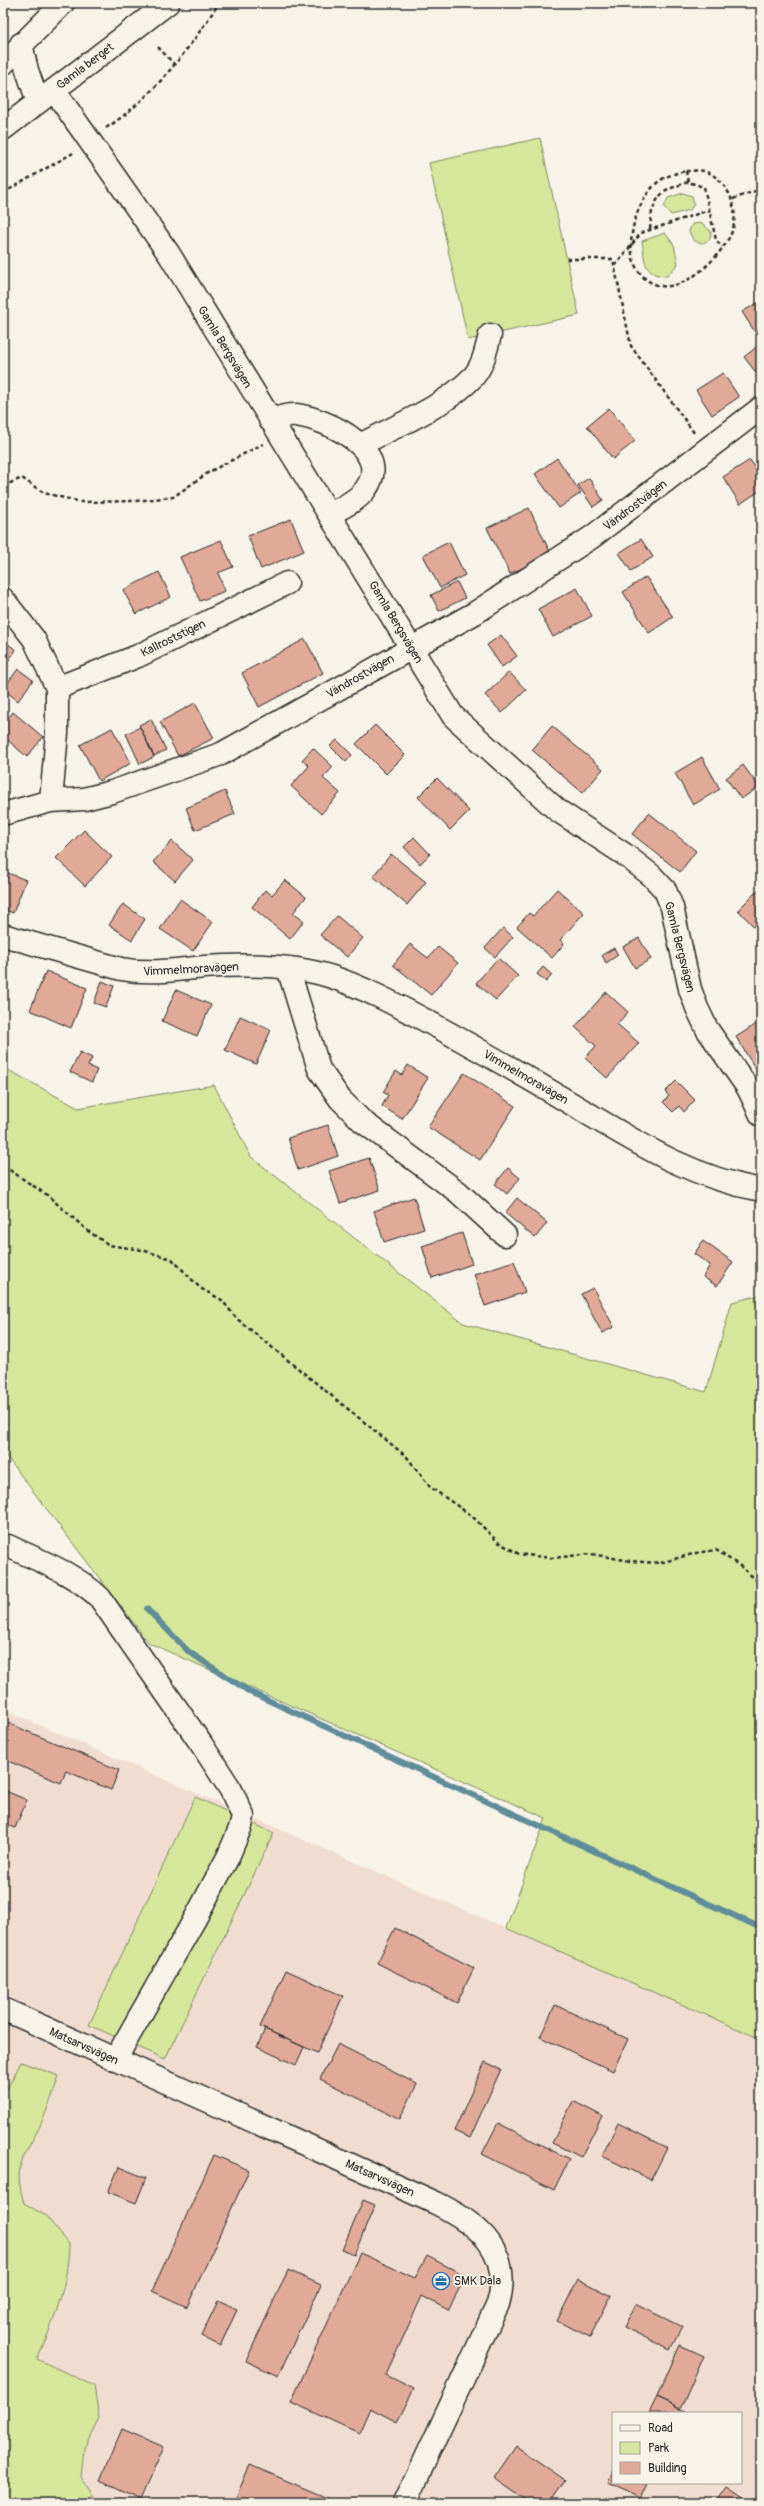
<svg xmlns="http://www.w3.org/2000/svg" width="764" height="2506" font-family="Pangolin,sans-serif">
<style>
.built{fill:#f0ddd0;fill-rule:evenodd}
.green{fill:#d6e79b;stroke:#808963}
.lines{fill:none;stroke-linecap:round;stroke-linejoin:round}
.stream{stroke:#5f8c98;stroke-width:6}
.building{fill:#e0a998;stroke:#2b2b2b}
.minor-casing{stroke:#2b2b2b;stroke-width:25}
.secondary-casing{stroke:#2b2b2b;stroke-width:25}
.path{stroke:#2b2b2b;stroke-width:2.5;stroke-dasharray:4 3;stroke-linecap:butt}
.minor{stroke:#f7f3e8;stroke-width:22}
.secondary{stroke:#f7f3e8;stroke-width:22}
.labels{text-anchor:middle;stroke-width:3.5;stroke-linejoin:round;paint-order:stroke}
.street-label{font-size:12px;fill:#2b2b2b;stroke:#f7f3e8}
.poi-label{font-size:12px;fill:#2b2b2b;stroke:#f7f3e8;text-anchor:start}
</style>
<rect width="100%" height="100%" fill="#f7f3e8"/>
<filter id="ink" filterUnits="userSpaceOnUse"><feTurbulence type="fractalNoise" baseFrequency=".025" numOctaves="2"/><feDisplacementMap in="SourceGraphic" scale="8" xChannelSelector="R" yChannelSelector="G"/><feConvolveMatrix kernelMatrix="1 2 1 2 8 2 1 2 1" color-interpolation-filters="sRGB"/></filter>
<g filter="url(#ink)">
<path class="built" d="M3,1709l758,330v464h-758zM613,2413h128v70h-128z"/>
<path class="green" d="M540,138l39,177 -111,25 -39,-177z
M683,193l9,3 2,8 -4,6 -19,5 -7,-8 4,-9z
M702,223l9,9 -1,7c-7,5 -10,5 -17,1l-4,-9 3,-7z
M665,233l9,12 4,19 -11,12c-24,0 -22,-15 -25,-35z
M3,1067l75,41 136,-23 37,72 212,166 243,69 26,-90 29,-7v744l-255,-111 40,-110 -397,-175 -146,-191z
M195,1797l79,36 -109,226 -76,-34z
M21,2062l38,14c-6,17 -12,36 -20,52 -17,33 -26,37 -15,75l22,13 23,28c-1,41 -15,78 -32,115l57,27 5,32 -15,30 -3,29 14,23 6,3h-98v-406z"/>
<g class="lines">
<path class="stream" d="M147,1609l42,43 61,40 511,236"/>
</g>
<path class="building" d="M761,301v34l-3,2 -16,-25z
M759,345l2,3v31l-17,-22z
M723,373l16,24 -27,18 -16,-25z
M609,408l26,33 -22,18 -26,-33z
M557,458l24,35 -22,15 -24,-34z
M750,460l11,16v14l-21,14 -17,-27z
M589,478l14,22 -10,7 -15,-22z
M529,508l22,46 -41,20 -23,-46z
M291,519l13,32 -43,18 -13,-33z
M641,539l12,18 -22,14 -12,-18z
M221,540l12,27 -15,6 7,18 -25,10 -20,-44z
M449,542l16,33 -25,13 -17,-33z
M159,572l12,25 -35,17 -13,-24z
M646,577l27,40 -24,16 -26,-41z
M457,582l8,16 -26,13 -8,-16z
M577,588l15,28 -39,21 -15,-28z
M501,635l16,21 -15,11 -15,-22z
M305,639l18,34 -64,34 -17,-34z
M3,640l13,10 -13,19z
M18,669l15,11 -15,21 -15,-12z
M509,672l17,18 -24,23 -17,-18z
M195,703l19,35 -36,18 -18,-34z
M13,712l30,25 -16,20 -24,-21v-12z
M151,719l15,31 -12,6 -15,-31z
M375,725l30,30 -19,19 -30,-30z
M552,726l51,43 -20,24 -51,-43z
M140,727l14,30 -14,7 -14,-30z
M112,728l19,35 -32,18 -19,-36z
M337,740l15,15 -6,7 -16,-16z
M313,748l20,19 -10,11 17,15 -19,21 -30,-28 18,-20 -7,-6z
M702,757l18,32 -27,16 -18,-32z
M743,765l16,22 -18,12 -15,-21z
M437,778l32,33 -19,19 -32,-33z
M225,791l10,23 -40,16 -9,-22z
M649,813l47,38 -16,21 -48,-38z
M84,830l28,27 -27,29 -29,-28z
M414,837l16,17 -10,10 -16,-17z
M172,841l21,19 -18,21 -22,-19z
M391,854l35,28 -19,23 -34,-29z
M3,871l23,9 -13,33 -10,-4z
M285,880l21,17 -13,16 11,8 -14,18 -38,-32 13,-17 7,5z
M761,887v47l-23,-24z
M557,889l27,24 -24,27 4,4 -12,14 -35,-31 12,-14 4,3z
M180,899l33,23 -20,29 -33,-22z
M123,904l22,15 -13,21 -23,-15z
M337,916l26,22 -16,19 -27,-22z
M503,928l10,9 -18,20 -10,-9z
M639,938l12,21 -16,9 -12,-21z
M410,944l18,14 10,-11 20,16 -27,32 -38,-30z
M614,948l4,7 -12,8 -4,-8z
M498,958l20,18 -22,24 -20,-17z
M543,967l9,8 -6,7 -9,-8z
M46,971l41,17 -16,40 -41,-18z
M102,981l12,5 -8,21 -12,-4z
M176,990l35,15 -14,31 -35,-15z
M606,992l22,20 -11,12 22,19 -32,35 -22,-20 11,-12 -21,-19z
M240,1016l31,14 -15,34 -31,-14z
M761,1021v50l-3,2 -22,-36z
M80,1052l12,6 -4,8 9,4 -5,12 -22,-10z
M408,1065l20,13 -26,41 -20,-13 6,-11 -5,-3 13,-21 6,4z
M464,1073l51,33 -35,54 -52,-33z
M676,1081l19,19 -11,12 -5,-6 -6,6 -10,-10 6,-6 -4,-4z
M328,1125l10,31 -40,14 -10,-32z
M369,1158l11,32 -40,13 -11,-32z
M508,1168l12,10 -13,16 -12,-10z
M414,1197l10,32 -40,13 -10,-31z
M517,1198l30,25 -12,15 -30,-25z
M462,1233l10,31 -40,14 -10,-32z
M703,1241l30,21 -16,24 -14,-9 7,-12 -16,-11z
M514,1261l11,31 -40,14 -11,-32z
M593,1288l21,39 -12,6 -21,-39z
M3,1721l116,49 -8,20 -45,-19 -5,12 -58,-24z
M3,1790l24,10 -12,28 -12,-4z
M3,1869l5,2 -5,12z
M395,1928l79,40 -17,35 -80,-40z
M286,1970l57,26 -26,57 -57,-26z
M555,2005l73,34 -15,32 -73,-34z
M265,2029l39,18 -8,18 -39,-18z
M338,2044l79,40 -17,35 -80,-40z
M485,2062l16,7 -31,69 -16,-7z
M573,2101l29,15 -21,41 -29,-14z
M498,2123l71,36 -15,31 -72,-36z
M618,2123l49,25 -16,32 -49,-24z
M214,2155l35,15 -62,137 -35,-16z
M119,2167l27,11 -10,25 -28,-11z
M363,2200l12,5 -21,50 -12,-5z
M360,2253l55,25 12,-22 39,20 -18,34 -26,-14 -36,79 28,14 -17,33 -27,-14 -11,25 -68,-31z
M288,2270l33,15 -43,91 -32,-15z
M578,2279l33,17 -21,41 -33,-16z
M218,2301l19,9 -17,36 -19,-10z
M636,2304l46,23 -12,23 -46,-23z
M680,2345l24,11 -23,52 -24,-11z
M657,2397l29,13 -2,3h-35z
M122,2429l42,18 -23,52 -41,-19z
M516,2446l49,34 -16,23h-19l-36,-25z
M250,2465l89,38h-88l-15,-6z
M613,2471v12h35l-7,15 -33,-15z
M727,2487l24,16h-35z"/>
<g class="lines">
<defs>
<path id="minor" d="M21,44l6,26 11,32
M3,64l60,-61
M54,90l115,164 284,462 104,94 67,44 27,21 14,15 7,17 18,82 7,19 10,21 41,59 13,27
M270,420c7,-2 18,-6 26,-5 31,4 99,36 69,75 -8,11 -24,18 -35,24
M360,445c37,-20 83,-37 113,-68 10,-11 13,-27 17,-42
M3,599l31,40 23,49v45l-6,68
M57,688l81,-32 149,-73
M3,814l48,-13 33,-2 28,-7 109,-38 254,-141 117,-76 169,-129
M3,935l118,34c28,5 55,1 83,-2 42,-3 88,-3 128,10 36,12 70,31 104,49 51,28 101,57 151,87 57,34 107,65 174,77
M288,968l31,101 21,30 22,22 96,71 47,43
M8,1546c32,15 66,27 92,52l102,147 29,45 12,26 -2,10 -13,31 -32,60 -81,143
M3,2009l433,194c43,21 77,49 62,101l-93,199"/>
<path id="secondary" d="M3,129l165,-126"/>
</defs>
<use href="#minor" class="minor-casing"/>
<use href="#secondary" class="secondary-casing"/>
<path class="path" d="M158,47l16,17
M106,128c47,-30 83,-79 113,-125
M686,171c5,0 13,-1 18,0 25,8 38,42 26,65 -11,22 -47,58 -73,49 -42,-14 -26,-81 1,-103 8,-6 17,-9 28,-11z
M686,171l2,11
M3,193l70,-40
M733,199l28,-10
M650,229l2,-18 6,-13 8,-8 22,-8 16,5 12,53 6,7
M567,259h46l18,87 64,88
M615,266l26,-33 68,-23
M3,486l19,-8 22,15 37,9 54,-1 38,-4 36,-25 54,-28
M3,1168l5,1 39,26 41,36 21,14 33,5 30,9 28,29 22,12 14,18 171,139 23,30 42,29 26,26 21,12 32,4 40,-4 39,7 30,2 36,-10 20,-3 24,16 21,18"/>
<use href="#minor" class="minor"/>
<use href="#secondary" class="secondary"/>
</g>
</g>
<defs>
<symbol id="office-ring" viewBox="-11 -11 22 22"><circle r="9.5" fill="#f7f3e8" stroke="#1f6fb2" stroke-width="1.5"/><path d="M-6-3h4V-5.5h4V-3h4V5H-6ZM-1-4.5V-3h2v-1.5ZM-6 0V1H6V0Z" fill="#1f6fb2"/></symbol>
</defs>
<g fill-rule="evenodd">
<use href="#office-ring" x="431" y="2271" width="20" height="20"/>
</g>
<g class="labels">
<g class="street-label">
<text transform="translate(85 66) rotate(-37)" y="4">Gamla berget</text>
<text transform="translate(225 347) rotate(59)" y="4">Gamla Bergsvägen</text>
<text transform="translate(635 505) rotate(-37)" y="4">Vändrostvägen</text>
<text transform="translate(396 622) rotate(59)" y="4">Gamla Bergsvägen</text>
<text transform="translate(173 638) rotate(-26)" y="4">Kallroststigen</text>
<text transform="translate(360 676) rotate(-30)" y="4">Vändrostvägen</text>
<text transform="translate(680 947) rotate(76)" y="4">Gamla Bergsvägen</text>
<text transform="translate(191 969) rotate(-3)" y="4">Vimmelmoravägen</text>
<text transform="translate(526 1077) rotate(30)" y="4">Vimmelmoravägen</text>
<text transform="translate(84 2046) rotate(24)" y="4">Matsarvsvägen</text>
<text transform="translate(380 2178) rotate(24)" y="4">Matsarvsvägen</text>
</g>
<g class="poi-label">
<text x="454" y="2285">SMK Dala</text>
</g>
</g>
<rect width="764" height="2506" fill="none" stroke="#f7f3e8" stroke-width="16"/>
<rect x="8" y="8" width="748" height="2490" fill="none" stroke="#2b2b2b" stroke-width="1.5" filter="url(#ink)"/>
<rect x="612" y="2412" width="130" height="72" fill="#f7f3e8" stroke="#a5a39c"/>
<rect x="620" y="2425" width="20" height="6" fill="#f7f3e8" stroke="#a5a39c"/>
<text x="648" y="2432" font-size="12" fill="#2b2b2b">Road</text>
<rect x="620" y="2442" width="20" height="12" fill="#d6e79b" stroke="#a5a39c"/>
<text x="648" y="2452" font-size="12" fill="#2b2b2b">Park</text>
<rect x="620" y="2462" width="20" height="12" fill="#e0a998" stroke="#a5a39c"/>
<text x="648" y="2472" font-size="12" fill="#2b2b2b">Building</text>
</svg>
